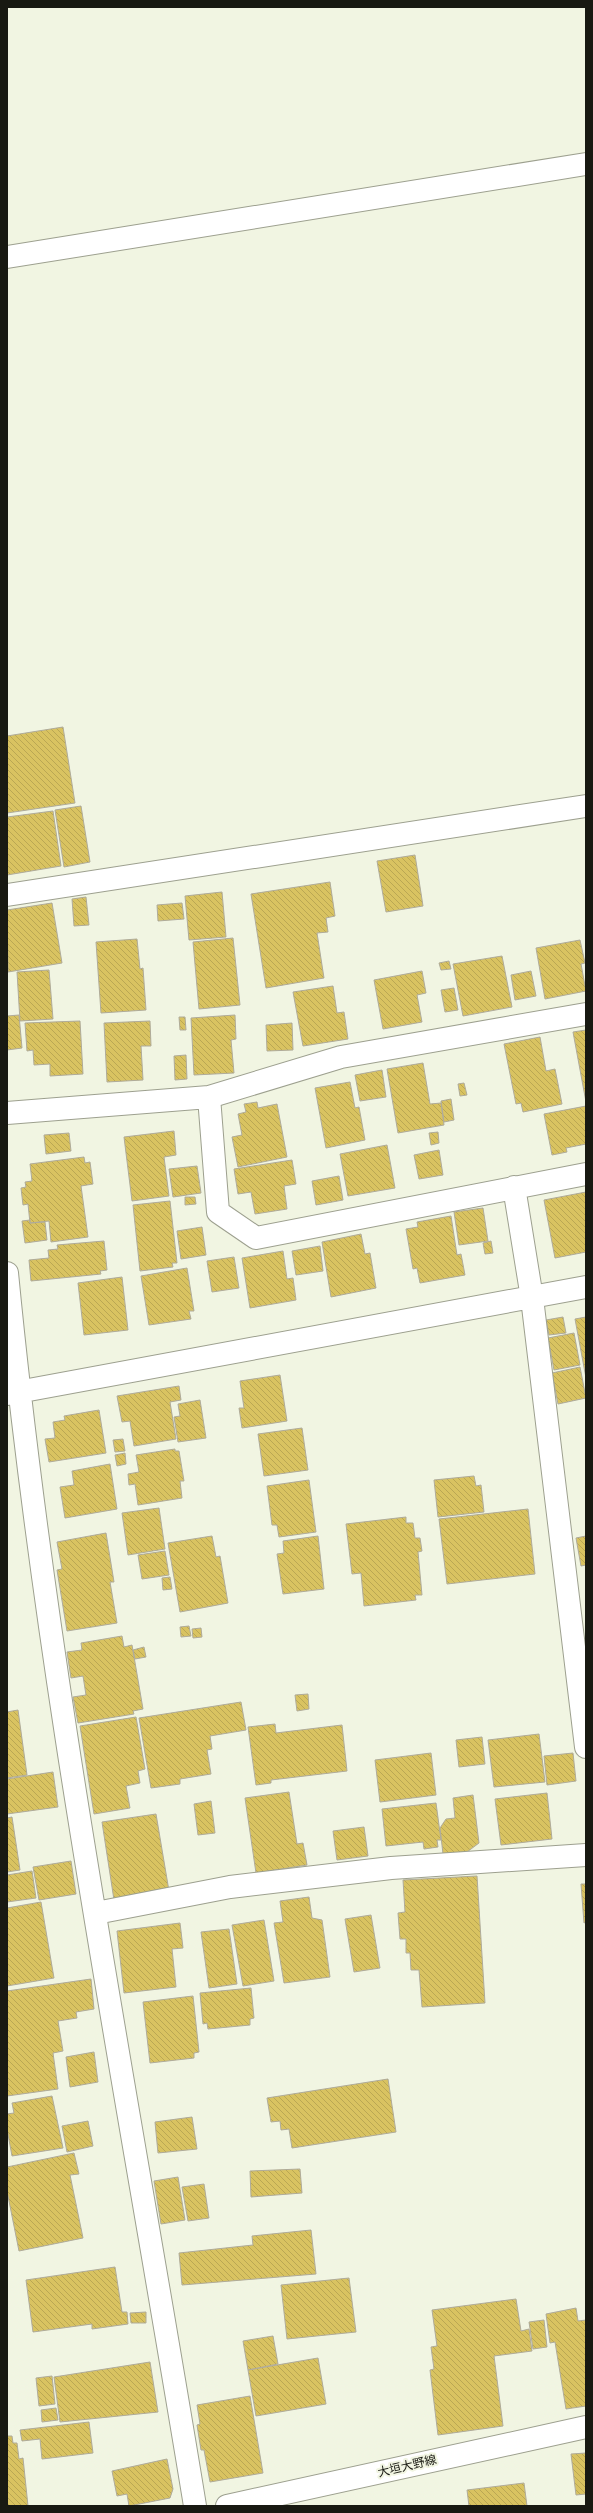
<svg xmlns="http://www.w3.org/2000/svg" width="593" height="2513" font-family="Jost,'Noto Sans JP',sans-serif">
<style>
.building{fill:url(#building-back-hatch);stroke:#afab9a}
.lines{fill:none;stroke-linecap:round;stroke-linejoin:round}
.minor-casing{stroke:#9da08f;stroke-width:24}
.secondary-casing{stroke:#9da08f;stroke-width:24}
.minor{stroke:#fff;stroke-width:22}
.secondary{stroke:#fff;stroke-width:22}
.labels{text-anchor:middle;stroke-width:4;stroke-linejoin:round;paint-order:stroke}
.street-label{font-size:12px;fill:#181912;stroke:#f1f5e2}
</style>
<defs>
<pattern id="building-back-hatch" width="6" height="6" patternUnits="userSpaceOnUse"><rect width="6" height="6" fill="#d9c361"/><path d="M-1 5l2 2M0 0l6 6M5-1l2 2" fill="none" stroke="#baa753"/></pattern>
</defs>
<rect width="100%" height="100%" fill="#f1f5e2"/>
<path class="building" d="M63,727l12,76 -68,10v-77z
M81,806l9,56 -26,5 -9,-57z
M53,811l8,55 -54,9v-58z
M415,855l8,51 -37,6 -9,-51z
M330,882l5,34 -9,2 2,14 -11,1 7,45 -58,10 -15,-94z
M222,892l4,45 -37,3 -4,-44z
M86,897l3,28 -15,1 -2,-27z
M52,903l10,60 -54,9 -1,-62z
M182,903l2,16 -26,2 -1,-16z
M233,938l7,67 -41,4 -6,-67z
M137,939l3,30 3,-1 3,42 -45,3 -5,-71z
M580,940l5,23 -4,1 5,27 -41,8 -9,-51z
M502,956l10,51 -49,9 -10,-52z
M449,961l2,8 -10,1 -2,-7z
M49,970l4,49 -33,2 -3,-49z
M422,971l4,22 -9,2 5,27 -39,7 -9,-49z
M531,971l5,25 -21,4 -4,-25z
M333,986l4,27 7,-1 4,27 -45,7 -10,-54z
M454,988l4,22 -13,2 -4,-22z
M19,1015l3,33 -15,2v-34z
M235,1015l1,24 -5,1 3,33 -40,2 -3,-57z
M179,1017h6l1,13h-6z
M80,1021l3,53 -33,2v-12l-16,1 -1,-15 -6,1 -2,-28z
M150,1021l1,25h-10l2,34 -36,2 -3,-59z
M292,1023l1,27 -26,1 -1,-26z
M586,1030v72l-13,-70z
M540,1037l6,34 9,-2 7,35 -39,8 -2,-9 -5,1 -12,-60z
M186,1055l1,24 -12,1 -1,-24z
M423,1063l7,41 11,-1 3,22 -46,8 -11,-64z
M382,1070l4,27 -26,4 -5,-26z
M350,1082l5,26 4,-1 6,33 -39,8 -11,-60z
M464,1083l3,12 -7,1 -2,-12z
M451,1099l3,21 -10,2 -3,-21z
M257,1102l1,6 19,-4 10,53 -49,10 -6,-30 10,-2 -4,-21 8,-2 -2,-8z
M586,1106v38l-20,4 1,4 -15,3 -8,-41z
M174,1131l2,24 -12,2 5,39 -37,5 -8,-64z
M438,1132l1,11 -8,2 -2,-12z
M69,1133l2,18 -25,3 -2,-19z
M387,1145l8,43 -47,8 -8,-42z
M439,1150l4,25 -24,4 -5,-24z
M84,1157l1,6 5,-1 3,22 -12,2 7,51 -37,5 -2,-21 -19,2 -2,-19 -5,1 -2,-17 5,-1 -1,-5 7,-1 -2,-17z
M292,1160l4,24 -12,2 3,23 -32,5 -4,-22 -13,2 -4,-25z
M197,1166l4,27 -28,4 -4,-28z
M339,1176l4,24 -27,5 -4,-24z
M586,1192v60l-31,6 -11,-58z
M185,1197h10l1,7 -11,1z
M170,1201l7,62h-5l1,4 -33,4 -7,-66z
M483,1208l5,33 -29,4 -5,-33z
M451,1216l6,39 4,-1 4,21 -45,8 -3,-15 -4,1 -7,-40 12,-2 -1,-5z
M30,1220v3l15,-1 2,18 -22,3 -3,-22z
M202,1227l4,28 -25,4 -4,-28z
M361,1234l4,20 5,-1 6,35 -45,9 -9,-55z
M104,1241l3,29 -7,1 1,3 -70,7 -2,-21 20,-2 -1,-8 10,-1 -1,-4z
M491,1241l2,12 -8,1 -2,-11z
M320,1246l3,25 -27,4 -4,-24z
M283,1251l4,28 6,-1 3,22 -46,8 -8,-50z
M234,1257l5,31 -27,4 -5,-31z
M187,1268l7,43h-5l2,8 -42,6 -8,-49z
M122,1277l6,53 -44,5 -6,-52z
M563,1317l3,16 -17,2 -3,-15z
M586,1317v61l-11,-59z
M574,1333l6,32 -26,5 -6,-32z
M580,1367l6,31 -28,6 -6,-31z
M280,1375l7,46 -45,7 -3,-20h5l-4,-27z
M179,1386l2,14 -11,2 6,37 -42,7 -4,-25 -8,1 -5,-26z
M200,1400l6,38 -28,4 -4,-25 6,-1 -2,-12z
M99,1410l7,43 -57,9 -4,-23 10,-1 -2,-16 12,-2 -1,-4z
M302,1428l6,42 -44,6 -6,-42z
M123,1439l2,12 -10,1 -2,-12z
M175,1449v2h4l5,30h-4l2,17 -44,7 -3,-21 -6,1 -1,-11 11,-2 -3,-17z
M125,1453l1,11 -9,2 -2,-11z
M110,1464l7,45 -52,9 -5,-31 14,-2 -2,-14z
M474,1476l2,10 5,-1 3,27 -46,5 -4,-37z
M309,1480l7,52 -37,5 -2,-12h-5l-5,-39z
M159,1508l6,41 -37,6 -6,-42z
M528,1509l7,65 -88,10 -8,-65z
M406,1517v6h7l2,15h5l2,13 -4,1 4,43h-7l1,5 -52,6 -3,-33 -9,1 -6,-50z
M106,1533l8,49h-4l7,41 -50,8 -10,-61 5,-1 -5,-27z
M212,1536l4,21 4,-1 8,47 -48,9 -12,-69z
M318,1536l6,53 -41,5 -6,-40 7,-1 -1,-12z
M586,1536v29l-5,1 -5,-28z
M165,1551l4,24 -27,4 -4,-24z
M170,1577l2,12 -9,1 -1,-12z
M189,1626l2,10 -10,1 -1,-10z
M201,1628l1,9 -9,1 -1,-9z
M122,1636l2,11 8,-2 11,64 -10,2 1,3 -56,9 -5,-26 13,-2 -3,-19 -12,2 -4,-26 15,-2 -1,-7z
M144,1647l2,10 -11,2 -2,-9z
M308,1694l1,15 -12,2 -2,-16z
M241,1702l5,28 -36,6 2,13 -5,1 4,24 -31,5v5l-29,4 -12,-70z
M18,1710l9,65 -20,3v-66z
M136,1717l9,52 -7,2 2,12 -14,3 4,22 -36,6 -14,-88z
M275,1724l1,9 66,-8 5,46 -76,9v3l-15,2 -8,-58z
M539,1734l6,48 -51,5 -6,-47z
M482,1737l3,27 -26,3 -3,-27z
M431,1753l5,42 -56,7 -5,-42z
M573,1753l3,28 -29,4 -3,-29z
M53,1772l5,35 -51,7v-35z
M289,1792l8,52 6,-1 4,22 -51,8 -11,-75z
M547,1793l5,46 -51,6 -6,-46z
M473,1795l6,48 -12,9 -24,2 -3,-26 6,-9 9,-1 -2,-20z
M211,1801l4,32 -17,2 -4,-31z
M436,1803l5,37h-4l1,7 -14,2 -1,-7 -37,4 -4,-37z
M156,1814l13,77 -55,9 -12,-78z
M12,1817l8,53 -13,2v-54z
M364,1827l4,29 -31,4 -4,-29z
M71,1861l5,33 -37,6 -6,-33z
M32,1871l4,27 -29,4v-27z
M477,1876l8,127 -63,4 -3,-37h-8l-1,-17h-4v-14h-6l-2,-26 7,-1 -2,-32z
M581,1884h5v38l-2,1z
M309,1897l3,21 10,2 8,57 -46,6 -10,-60 9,-1 -3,-21z
M41,1902l13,76 -47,8v-78z
M371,1915l9,53 -26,4 -9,-53z
M264,1920l10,61 -31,5 -11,-61z
M180,1923l3,25 -11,1 4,38 -52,6 -7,-62z
M229,1929l8,55 -28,4 -8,-56z
M91,1979l3,30 -18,3 1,6 -19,3 5,30 -10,2 5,36 -51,7v-105z
M251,1988l3,30 -4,1v6l-42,4 -1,-6 -4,1 -3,-31z
M193,1996l6,56 -5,1v5l-44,5 -7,-61z
M94,2052l4,30 -28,5 -4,-30z
M388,2079l8,53 -104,16 -3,-19 -8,1 -1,-9 -9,1 -4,-24z
M52,2096l11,52 -51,8 -5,-27v-15l7,-1 -2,-10z
M192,2117l5,32 -39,4 -3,-31z
M88,2121l5,25 -26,6 -5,-26z
M74,2153l5,21 -9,1 13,63 -64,13 -12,-60v-24z
M300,2169l2,24 -51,4 -1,-26z
M178,2177l7,43 -24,4 -7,-43z
M204,2184l5,34 -21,3 -6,-34z
M311,2230l5,44 -134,11 -3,-32 74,-8 -1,-9z
M115,2267l7,45h5l1,12 -36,5v-5l-59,8 -7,-52z
M349,2278l7,54 -69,7 -6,-54z
M516,2299l5,32 8,-2 3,22 -38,5 9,70 -65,9 -8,-65 4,-1 -3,-22 6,-1 -5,-36z
M576,2308l2,13 8,-1v86l-20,3 -11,-67 -5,1 -4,-29z
M146,2312v11h-15l-1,-10z
M544,2320l3,27 -14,2 -4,-27z
M273,2336l5,28 -30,6 -5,-29z
M318,2358l8,46 -70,12 -8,-46z
M150,2362l8,50 -98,10 -6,-45z
M52,2376l3,28 -16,2 -3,-28z
M250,2396l13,77 -53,9 -6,-32h-3l-4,-25 3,-1 -3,-19z
M56,2408l2,12 -16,2 -1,-12z
M89,2422l4,31 -51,6 -2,-20 -18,2 -2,-11z
M7,2436h5l1,7h4l2,16 4,-1 5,48h-21z
M586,2453v41l-10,1 -5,-41z
M167,2459l6,30 -3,9 -41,8 -2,-12 -10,2 -5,-25z
M524,2483l3,23h-58l-2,-16z"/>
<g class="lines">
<defs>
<path id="minor" d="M7,257l579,-93
M7,895l579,-89
M209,1097l132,-40 245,-43
M7,1113l202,-16 9,115 38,26 330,-64
M514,1187l18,111 54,449
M7,1273c40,414 121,823 188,1233
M7,1394l579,-107
M96,1913l134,-26 161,-19 195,-13"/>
<path id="secondary" d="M227,2506l359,-79"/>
</defs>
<use href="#minor" class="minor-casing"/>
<use href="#secondary" class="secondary-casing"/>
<use href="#minor" class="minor"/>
<use href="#secondary" class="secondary"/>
</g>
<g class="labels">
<g class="street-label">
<text transform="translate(407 2466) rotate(-13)" y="4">大垣大野線</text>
</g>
</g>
<rect width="593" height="2513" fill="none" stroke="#181912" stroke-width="16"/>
</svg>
